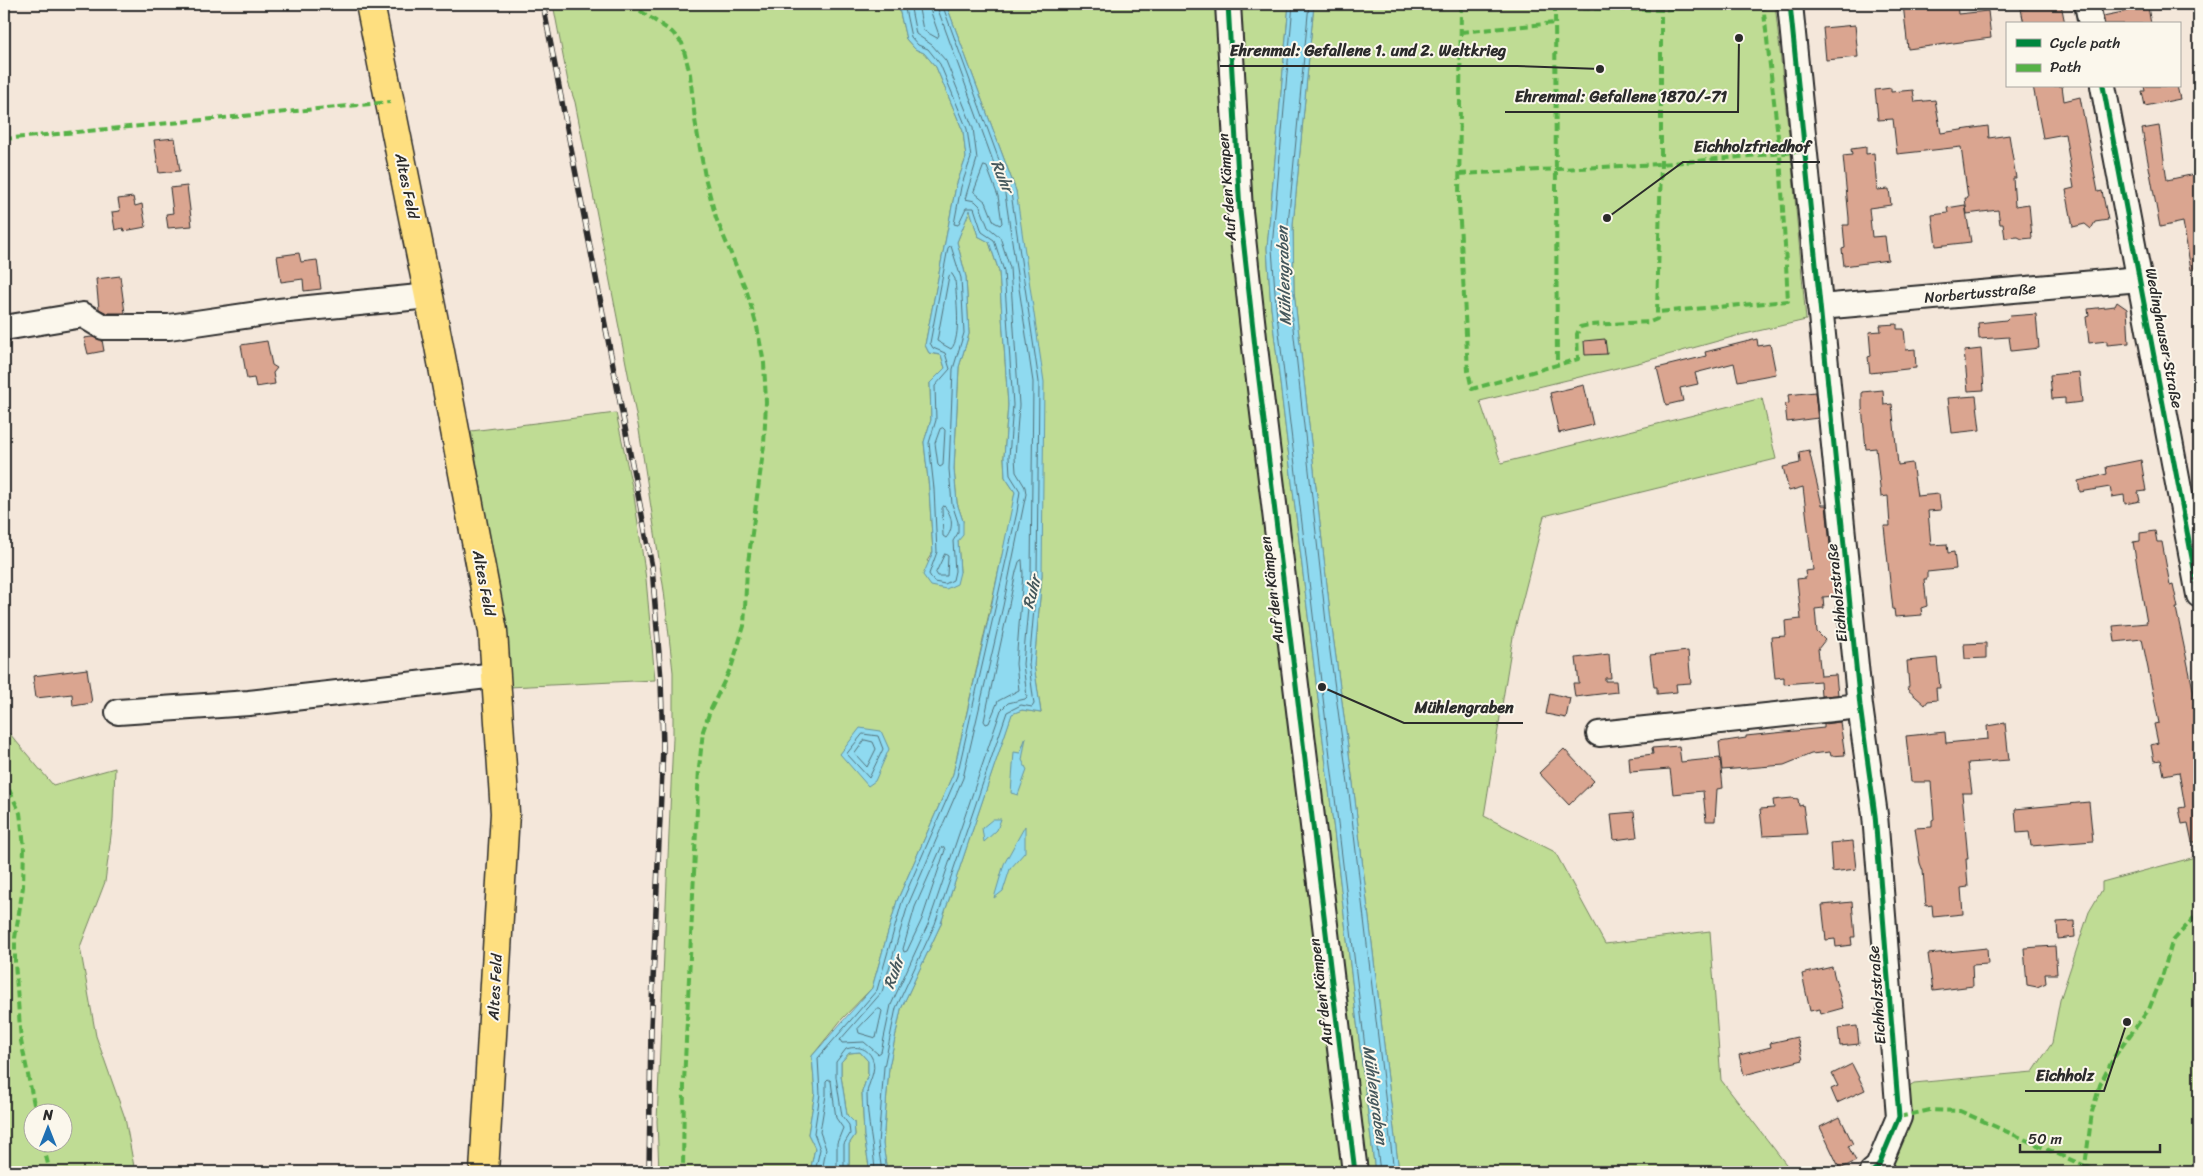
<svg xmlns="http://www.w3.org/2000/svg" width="2203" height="1176" font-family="Sriracha,sans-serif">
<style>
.green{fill:#bfdc94;stroke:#758460;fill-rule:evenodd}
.water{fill:#8fdaf0;stroke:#6794a1}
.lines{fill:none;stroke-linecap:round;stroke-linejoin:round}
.shore{stroke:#53717a;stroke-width:1}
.building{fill:#daa590;stroke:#2b2b2b}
.minor-casing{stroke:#2b2b2b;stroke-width:28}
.major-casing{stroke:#2b2b2b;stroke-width:31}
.path{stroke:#2b2b2b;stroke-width:3;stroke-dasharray:4 4;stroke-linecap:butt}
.minor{stroke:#fbf7ec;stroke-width:24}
.major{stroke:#fedf80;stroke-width:28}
.rail-casing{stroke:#2b2b2b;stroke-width:5.5}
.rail{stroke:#fbf7ec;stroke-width:4;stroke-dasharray:11;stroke-linecap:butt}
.quiet{stroke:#56b246;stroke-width:4;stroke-dasharray:8 4;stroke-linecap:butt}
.cycleway-casing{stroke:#fbf7ec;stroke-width:8}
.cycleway{stroke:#00873e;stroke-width:5}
.labels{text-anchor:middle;stroke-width:4;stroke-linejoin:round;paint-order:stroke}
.street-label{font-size:15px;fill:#2b2b2b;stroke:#fbf7ec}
.water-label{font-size:16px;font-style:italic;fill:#44575c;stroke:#fbf7ec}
.leader{fill:none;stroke:#2b2b2b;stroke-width:2}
.callout-dot{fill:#2b2b2b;stroke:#fbf7ec;stroke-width:2}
.callout-label{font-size:16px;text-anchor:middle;font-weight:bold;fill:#2b2b2b;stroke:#fbf7ec;stroke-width:4;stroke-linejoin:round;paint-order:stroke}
</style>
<rect width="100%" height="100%" fill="#f4e7da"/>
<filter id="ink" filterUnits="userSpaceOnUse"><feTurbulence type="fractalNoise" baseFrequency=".02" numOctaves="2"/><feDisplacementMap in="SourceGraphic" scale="10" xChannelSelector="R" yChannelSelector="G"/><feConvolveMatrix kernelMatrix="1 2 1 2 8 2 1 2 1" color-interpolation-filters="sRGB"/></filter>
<g filter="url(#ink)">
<path class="green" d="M553,4h345l8,35 9,10 9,4 12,14 27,64 3,27 -10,28 -31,159 4,8 12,2 4,13 -15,15 1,37 -7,22 5,47 4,63 -6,9 33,11 -2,-31 5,-20 -6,-18 -3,-34 5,-102 10,-33 -3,-57 -9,-35 13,-33 8,27 11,6 10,29 9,134 -4,52 1,20 10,15 -3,19 -59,263 -56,127 -25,87 -30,31 -30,37 3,37 -7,41 7,14 -5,24h-151l-2,-51 16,-383v-66l-9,-81 -25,-161 -64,-328 -7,-20z
M946,4h277l127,1168h-463l-4,-28 6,-77 12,-58 39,-83 72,-213 10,-3 19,3 -7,-48 8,-90 -26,-384z
M1231,4h58l-22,244 4,60 104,864h-16l-58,-462z
M1314,4h461l16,150 15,166 -70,16 -94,26 -162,39 21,62 261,-65 14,61 -232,57 -31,121 -29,179 71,36 50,92 105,-13 11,149 71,92h-393l-46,-389 -22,-162 -37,-330 -1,-66z
M616,413l18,83 12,83 9,101 -146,7 -13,-114 -25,-142z
M4,727l49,58 62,-17 -2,52 -8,62 -25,65 16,89 29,82 10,54h-131zM32,1114h30v30h-30z
M2199,856v316h-344l22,-18 10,-28 3,-28 24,-15 119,-11 19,-29 8,-43 29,-88 13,-22v-8z
M860,1052l8,9v13l-6,18 2,44 6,36h-21v-28l6,-9 -1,-13 -7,-7 -6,-39v-14l8,-9z"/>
<path class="water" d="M898,4h48l70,187 28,191 -2,193 -8,90 7,48 -19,-3 -10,4 -72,212 -39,83 -12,58 -6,77 4,28h-17l-6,-36 -2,-44 6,-18v-13l-8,-9 -11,1 -8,9v14l6,39 7,7 1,13 -6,9v28h-39l5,-24 -7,-14 7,-41 -3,-37 60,-68 25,-87 56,-127 39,-171 23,-111 -10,-15 -1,-20 4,-52 -9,-134 -10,-29 -11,-6 -8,-26 -13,32 9,35 3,57 -10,33 -5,102 3,34 6,18v14l-5,6 2,31 -3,12 -11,5 -15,-3 -8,-11 10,-23 -4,-63 -5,-47 7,-22 -1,-37 15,-15 -4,-13 -12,-2 -4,-8 31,-159 10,-28 -3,-27 -27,-64 -12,-14 -9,-4 -9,-10z
M1289,4h25l-21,221 1,66 37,330 22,162 46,389h-24l-104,-864 -4,-60z
M860,728l21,3 8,18 -14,32 -7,5 -28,-32z
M1026,737l-4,23 5,10 -9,25 -7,-2 3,-41 6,1z
M993,819h8l-4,11 -13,12 -2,-14z
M1025,826v26l-15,17 -7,22 -9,7 10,-34z"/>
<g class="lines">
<path class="shore" d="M910,4l6,30 16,11 14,16 27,67 4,31 -12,40 10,2 5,5 8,21 12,10 10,31 9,137 -4,52 1,15 9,15 1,7 -23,112 -40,172 -55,127 -26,87 -42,48 2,3 22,-1 14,12 3,-2 10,-47 38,-83 72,-212 7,-7 17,-4 2,-2 -4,-33 8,-90 2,-192 -28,-188 -69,-190
M918,4l5,26 14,8 2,-3 -11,-31
M1293,4l-21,244 4,59 104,865
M1309,4l-21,220 1,68 37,330 22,162 46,388
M984,166l3,1 11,29 4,27 -2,2 -6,-3 -8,-20 -12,-10z
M951,246l10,32 3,55 -11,36 -4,100 3,35 6,18v11l-5,8 2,30 -2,9 -8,4 -11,-2 -5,-8 8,-22 -3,-63 -5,-46 7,-23 -1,-34 15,-17 -5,-16 -12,-5 -3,-5 18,-95z
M952,274l3,5c1,17 7,59 -4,70l-14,-8 12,-65z
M943,428l2,2 -2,35 -3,2 -2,-2 -3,-22 5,-14z
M944,506c9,9 10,23 2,32l-3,-2 -1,-27z
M945,554l3,2 -1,20h-9l-2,-3z
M1022,560l1,14 -7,90 3,26 -21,11 -9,22 -3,1 -2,-3 32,-149 3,-10z
M863,734l15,2 5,13 -14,29 -22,-24z
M865,740l8,2 3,7 -9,18 -12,-13z
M944,847l1,3 -23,69 -15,32 -3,1 -1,-3 12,-42 26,-59z
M877,1009h3l2,2 -6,27 -17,-5 -1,-4z
M815,1172l5,-23 -6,-16 6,-39 -2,-36 59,-68 25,-88 55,-126 60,-264 3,-21 -10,-16 -1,-18 4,-52 -9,-134 -10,-31 -12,-8 -8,-24h-8l-8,17 -4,-1 7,-37 10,-29 -4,-29 -27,-65 -12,-15 -10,-4 -7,-8 -7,-33
M822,1172l4,-23 -6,-17 6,-37v-14l2,-2 3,2 5,37 7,10 -6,15v29
M844,1172v-28l6,-10 -1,-9 -7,-9 -6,-39v-15l10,-13c10,-3 21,-2 26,9 6,13 -5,25 -5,37 0,27 7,52 8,77
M882,1172l-4,-28 6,-77 12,-59 39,-84 72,-212 14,-7 11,2 2,-3 -5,-39 8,-90 2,-193 -28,-189 -69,-189"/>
</g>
<path class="building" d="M1903,4h54l1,10 30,-3 3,27 -83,11z
M2049,4h12l4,20h-41l-3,-15z
M2148,7l3,17h-47l-1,-8z
M1855,25l3,32 -32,3 -3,-32z
M2033,86h29l2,15 16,-4 18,95 4,-1 6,29 -13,2 -4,7 -6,-5 -12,3 -7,-37 8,-2 -9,-54 -22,4z
M2144,86h33l3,13 -35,7 -3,-15h3z
M1891,88v4l22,-2 2,12 20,-2 6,33 47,-7 1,12 20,-3 7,43h-3l2,28 14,-2 3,34 -10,1 -4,-2 -13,1 -2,-14h-3l-2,-14 -31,4 -2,-16h3l-7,-51 -64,7 -4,-35 -15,1 -1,-12 -2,-18z
M2159,126l8,54 28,-6 4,20v75l-8,1 -8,-48 -23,5 -18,-98z
M175,138l5,33 -21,2 -5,-33z
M1866,147v7l8,-1 3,37 12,-1 2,16 -22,3 3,29 13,-1 3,24 -44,6 -2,-17 3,-1 -2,-23h6v-7l-6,-62 9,-1 -1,-6z
M187,186l5,40 -24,2 -2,-14 7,-1 -3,-25z
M133,197l2,9 7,-2 4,23 -22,4 -1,-3 -8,2 -3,-18 8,-1 -2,-12z
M1965,205l6,37 -35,4 -4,-31 16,-2 -1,-5z
M299,253l2,9 16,-2 4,29 -17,2 -1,-12 -22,3 -4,-26z
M120,276l5,37h-18l-8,-4 -3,-30z
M2117,302l10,7 2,34 -22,2v-4l-18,2 -3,-26 3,-1 -1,-7 27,-3z
M2036,314l3,34 -28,3 -2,-14 -30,2 -1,-16 28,-3 4,-4z
M1897,324v5h7l2,21 9,-1 1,19 -46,5 -2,-16 3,-1 -2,-24 12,-1 -1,-6z
M92,337l10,3 2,11 -16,3 -4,-16z
M1605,339l2,15 -22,1 -1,-14z
M1757,339l1,7 12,-2 6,30 -38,7 -4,-18 -39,10 3,11 -18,4 3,13 -17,4 -9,-37 49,-12 -1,-4z
M267,341l5,24 5,3 -4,5 2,11 -19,3 -2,-9 -7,1 -6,-34z
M1981,349l3,41 -16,1 -4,-40z
M2079,372l3,30 -17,2v-6l-13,1 -2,-24z
M1584,385l9,40 -34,8 -9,-40z
M1883,390l1,15 8,-1 6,61 14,-2 5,33 22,-2 2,16 -13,1 3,34 16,-1 1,9 6,-1 2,17 -29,3v7h-3l3,27 -6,2 1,7 -27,2 -1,-8 -1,1 -9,-84h6l-2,-30 -7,1 -5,-49 -10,1 -4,-42v-15z
M1815,392l3,26 -31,4 -2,-18 4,-1 -1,-8z
M1976,396l4,34 -28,3 -4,-35z
M1809,450l13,55h4l9,91 -12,1 1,11 -9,1 2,23 8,8 -7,9 3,27 15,-1 2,20 -17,1 -1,-15 -36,3v-7l-9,1 -4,-41 15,-1 -1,-15 16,-2 -4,-40 9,-1 -1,-7 8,-1 -10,-83 -14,4 -6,-24 17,-4 -1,-11z
M2141,460l5,31 -8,1 2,9 -15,3 -1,-9 -12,2 -2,-10 -30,5 -2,-11 29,-7 -1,-7z
M2155,531l2,11h5l8,43 3,-1 5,24h-2l23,110v124h-7l-4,-19 -6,1 -3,-16 6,-1 -6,-35 -15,3 -3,-15 -7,1 -3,-16 7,-2 -4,-19 5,-1 -17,-84 -27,3 -2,-16 34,-3 -14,-81 7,-1v-8z
M1986,643v15l-21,1 -1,-15z
M1688,651l3,32 -15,1 1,8 -20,2v-7h-3l-4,-32z
M1609,654l2,24h-6v3h11l1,11 -42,5 -2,-14h6l-3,-25z
M1937,658l3,30h-4l1,12 -9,1 -3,4 -18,-16 2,-3 -2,-25z
M87,669l5,34 -19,3 -1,-12 -36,4 -3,-22z
M1550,693l20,5 -4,20 -20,-4z
M1840,722l5,33 -14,1 -1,-4 -19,2 -27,11 -62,5 -3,-28 27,-4v-2l78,-8v-4z
M2005,723l4,37 -41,3 4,30h-10l6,66h-2l2,28 -7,1 2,26 -30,3 -1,-12 -6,1 -3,-35 -3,-8 -5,-35 17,-1v-7l2,-1 -3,-37h-20l-5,-46 39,-4 1,11 42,-4 -1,-13z
M1679,746l2,16 39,-4 3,30 -6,1 -2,32h-9l-3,-30 -30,3 -3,-25 -40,3 -1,-15 24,-3 -1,-6z
M1564,749l30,32 -25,24 -30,-32z
M1792,798l6,1 1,7 4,-1 4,29 -44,2 -3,-27 14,-1 -1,-8z
M2089,802l4,39 -62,5 -2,-14 -12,1 -2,-24z
M1634,812l3,25 -23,3 -3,-26z
M1853,841l3,28 -24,3 -2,-29z
M1852,902l3,35h-4l1,8 -16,2 -1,-8 -9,1 -4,-35z
M2074,921l1,16 -17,2 -1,-17z
M2055,946l2,28h-12l1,9 -9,4 -10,-2 -3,-37z
M1987,948l1,16 -16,1 1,21 -40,5 -5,-37z
M1832,967l11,41 -22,6 -1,-5 -10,2 -8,-37z
M1857,1026l2,18 -19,2 -2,-18z
M1797,1037l6,23 -59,15 -5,-20 32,-8 -1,-4z
M1852,1064l13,26 -28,13 -6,-14 7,-3 -6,-12z
M1840,1117l13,27 -5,2 8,15 -16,8 -20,-42z"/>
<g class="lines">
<defs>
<path id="minor" d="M1228,4l12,207 15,136 100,825
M1790,4l70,702 15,109 24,302 -21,50 -6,5
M2087,4l4,20
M2103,86l96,509
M1820,307l320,-28
M4,328l79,-13 20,12h66l110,-16 150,-15
M118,712l131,-9 247,-28
M1599,734l261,-28"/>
<path id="major" d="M370,4l68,337 55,290 12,182 -21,359"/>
</defs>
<use href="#minor" class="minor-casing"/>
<use href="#major" class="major-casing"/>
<path class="path" d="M1555,8h15"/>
<use href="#minor" class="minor"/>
<use href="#major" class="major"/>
<defs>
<path id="rail" d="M543,4l109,563 9,112 2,68 -12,280 -2,145"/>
</defs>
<use href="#rail" class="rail-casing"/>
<use href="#rail" class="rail"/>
<path class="quiet" d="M630,4l42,28 10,11 8,31 5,46 10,57 11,41 31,74 10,35 7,36 2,39 -2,43 -17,125 -3,56 -12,39 -22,46 -7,20 -4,37 -15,315 -1,89
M1461,4l-2,199 9,168 4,18 106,-30 -1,-25 3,-7 9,-2 61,-3 7,-3v-7
M1555,4l2,361
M1661,4v160l-4,148 131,-11 -8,-147 -17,-150
M1570,8l91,2 51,-6
M1461,32l94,-9
M4,139l386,-37
M1459,174l202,-10 145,-13
M4,779l16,34 4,33 -1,41 -8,51v24l6,79 15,73
M1899,1117l31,-7 30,1 125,55v6
M43,1144l7,28
M2102,1172l-17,-6 7,-54 8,-27 14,-28 35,-48 13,-32 10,-35 27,-30"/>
<defs>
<path id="cycleway" d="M1228,4l12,207 15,136 100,825
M1790,4l70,702 15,109 24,302 -21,50 -6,5
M2103,86l96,509"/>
</defs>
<use href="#cycleway" class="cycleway-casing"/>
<use href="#cycleway" class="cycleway"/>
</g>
</g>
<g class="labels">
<g class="street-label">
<text transform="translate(407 186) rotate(78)" y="5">Altes Feld</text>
<text transform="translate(1227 187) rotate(-94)" y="5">Auf den Kämpen</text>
<text transform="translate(1980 293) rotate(-5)" y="5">Norbertusstraße</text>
<text transform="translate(2164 338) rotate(79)" y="5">Wedinghauser Straße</text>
<text transform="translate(484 583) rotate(79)" y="5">Altes Feld</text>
<text transform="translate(1272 590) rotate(-97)" y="5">Auf den Kämpen</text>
<text transform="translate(1837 593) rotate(-96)" y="5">Eichholzstraße</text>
<text transform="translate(495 987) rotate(-87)" y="5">Altes Feld</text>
<text transform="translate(1321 992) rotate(-97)" y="5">Auf den Kämpen</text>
<text transform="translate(1877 995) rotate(-94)" y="5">Eichholzstraße</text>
</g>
<g class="water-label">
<text transform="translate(1003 176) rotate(67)" y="6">Ruhr</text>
<text transform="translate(1283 276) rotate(-92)" y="6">Mühlengraben</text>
<text transform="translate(1031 592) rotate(-76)" y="6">Ruhr</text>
<text transform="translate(893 972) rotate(-70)" y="6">Ruhr</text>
<text transform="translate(1376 1095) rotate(82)" y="6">Mühlengraben</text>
</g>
</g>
<path class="leader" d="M1600 69L1517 66H1220M1739 38L1738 112H1505M1607 218L1683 162H1820M1322 687L1404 723H1523M2127 1022L2104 1091H2025"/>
<g class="callout-dot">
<circle cx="1600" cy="69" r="5"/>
<circle cx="1739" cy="38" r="5"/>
<circle cx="1607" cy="218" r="5"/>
<circle cx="1322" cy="687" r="5"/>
<circle cx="2127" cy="1022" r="5"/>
</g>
<g class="callout-label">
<text x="1368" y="56">Ehrenmal: Gefallene 1. und 2. Weltkrieg</text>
<text x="1621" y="102">Ehrenmal: Gefallene 1870/-71</text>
<text x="1752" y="152">Eichholzfriedhof</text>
<text x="1464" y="713">Mühlengraben</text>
<text x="2065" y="1081">Eichholz</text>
</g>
<rect width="2203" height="1176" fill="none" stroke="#fbf7ec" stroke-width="20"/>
<rect x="10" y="10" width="2183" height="1156" fill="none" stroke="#2b2b2b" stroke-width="2" filter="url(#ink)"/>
<rect x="2006" y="22" width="175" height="65" fill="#fbf7ec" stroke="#a8a59f"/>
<rect x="2016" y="39" width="25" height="8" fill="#00873e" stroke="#a8a59f"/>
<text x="2050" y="48" font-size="15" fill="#2b2b2b">Cycle path</text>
<rect x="2016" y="64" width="25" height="8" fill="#56b246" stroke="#a8a59f"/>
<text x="2050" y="72" font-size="15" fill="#2b2b2b">Path</text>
<g transform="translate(48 1128)"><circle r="24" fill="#fbf7ec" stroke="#a8a59f"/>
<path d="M0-4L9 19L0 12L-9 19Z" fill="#1f6fb2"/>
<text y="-8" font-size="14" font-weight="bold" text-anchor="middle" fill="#2b2b2b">N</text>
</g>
<path d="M2020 1144v8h140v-8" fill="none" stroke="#2b2b2b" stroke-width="2.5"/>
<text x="2028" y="1144" font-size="15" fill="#2b2b2b" stroke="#fbf7ec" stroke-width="4" paint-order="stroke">50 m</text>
</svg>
